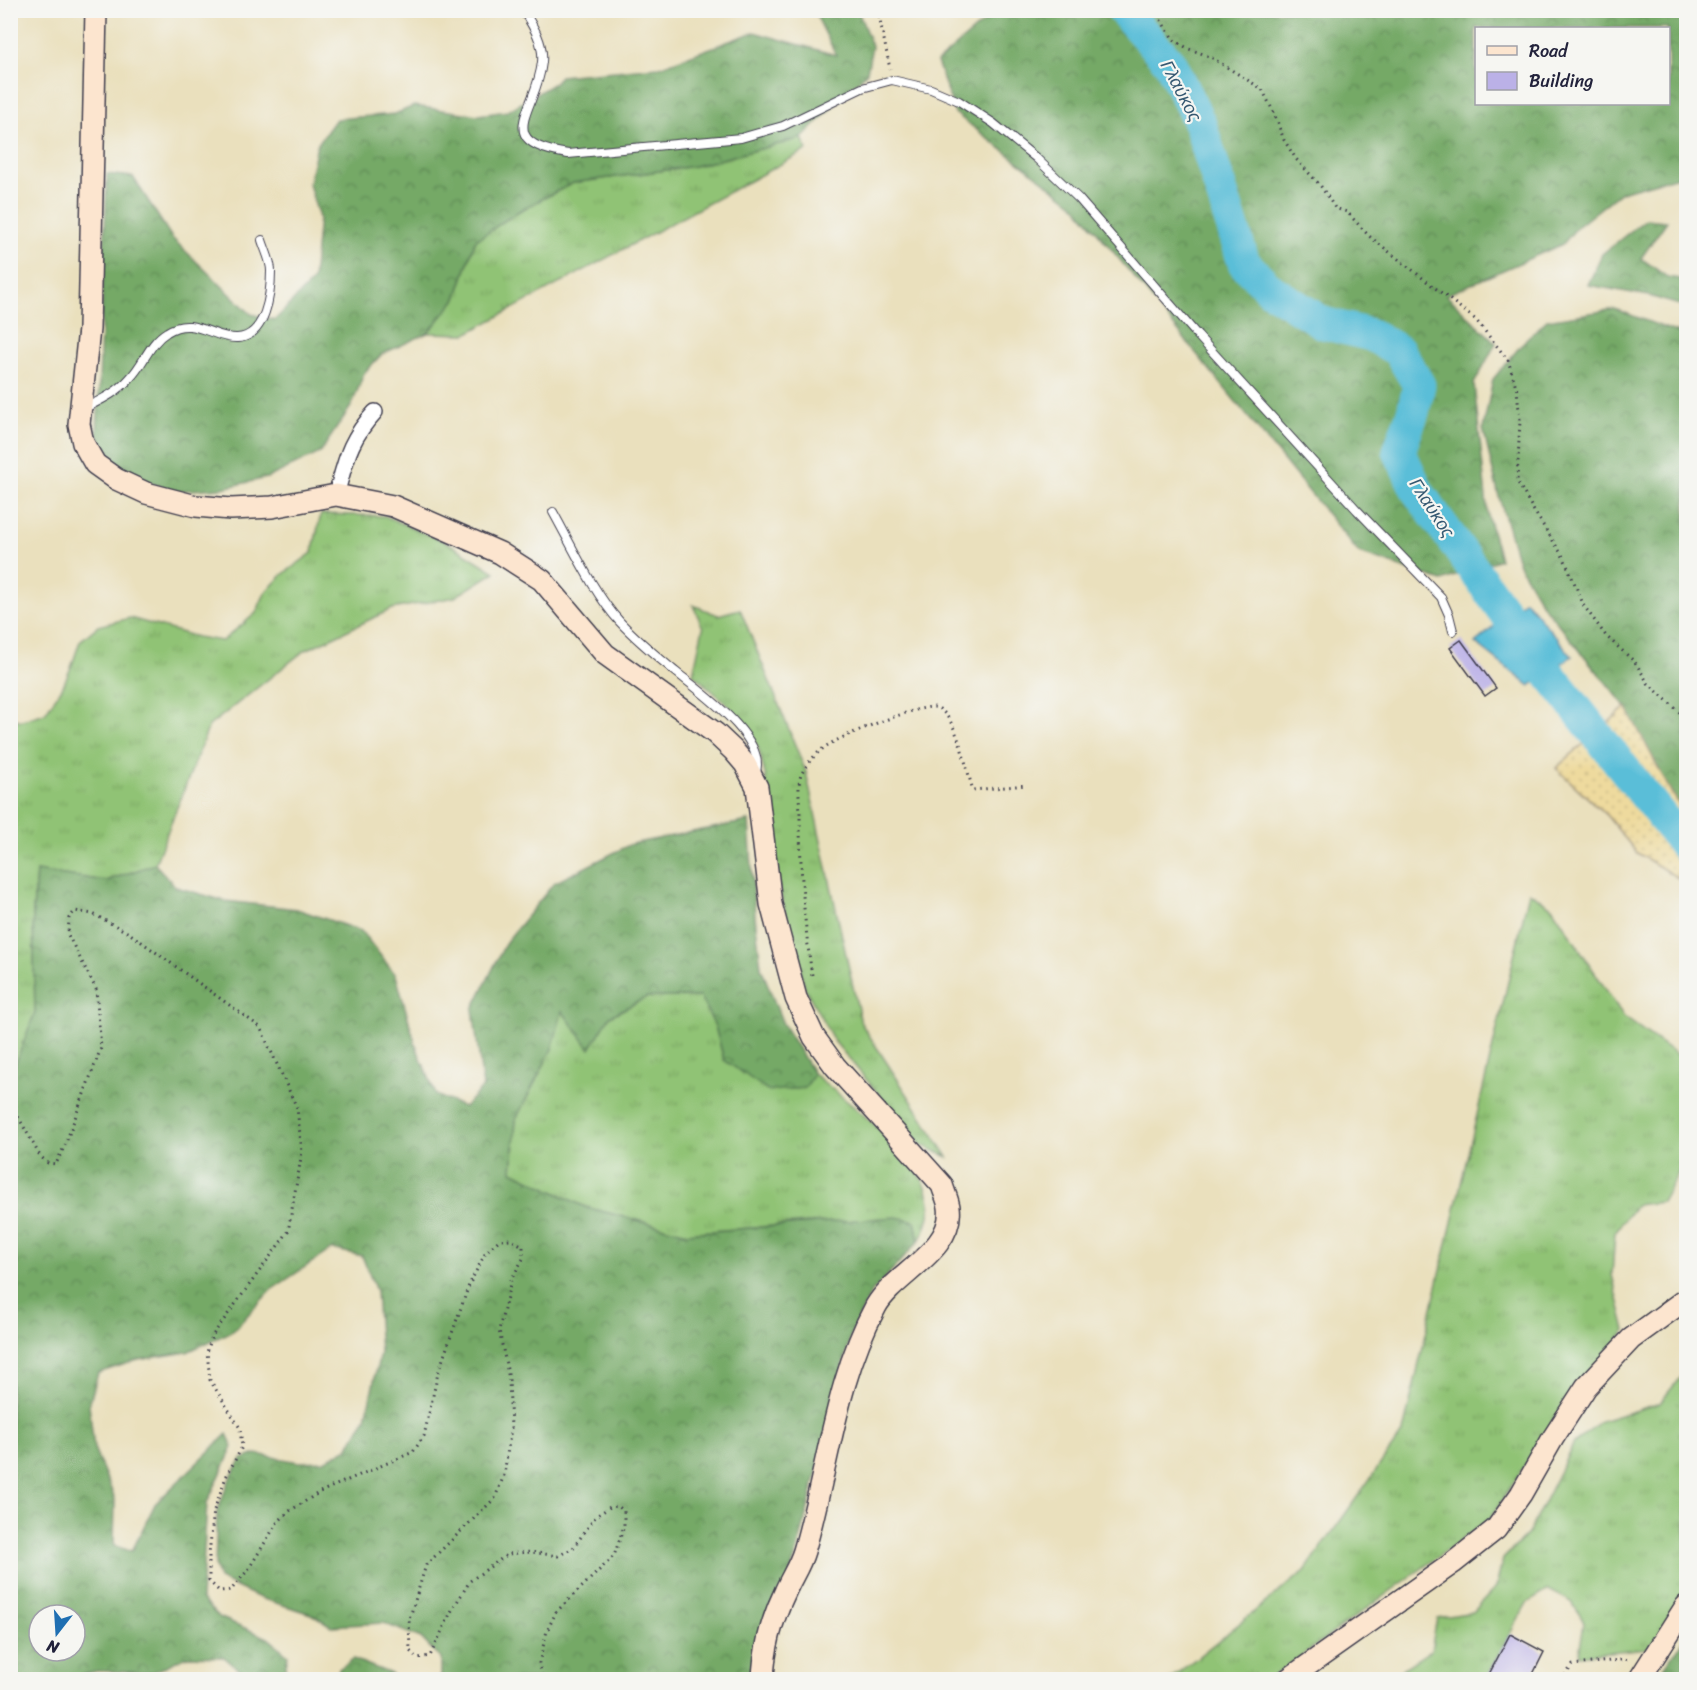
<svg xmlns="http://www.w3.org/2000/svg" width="1697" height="1690" font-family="Sriracha,sans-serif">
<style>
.grass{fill:url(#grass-tufts);stroke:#597258;stroke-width:1.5}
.forest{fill:url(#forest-crowns);stroke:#4b6650;stroke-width:1.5;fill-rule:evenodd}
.sand{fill:url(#sand-dots);stroke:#887e6c;stroke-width:1.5}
.water{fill:#5abed8;stroke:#3e708a;stroke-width:1.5}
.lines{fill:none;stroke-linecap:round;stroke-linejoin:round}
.river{stroke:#5abed8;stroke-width:33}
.building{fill:#bbb1e7}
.lane-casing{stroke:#403e4e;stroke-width:10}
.street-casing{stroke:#403e4e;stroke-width:18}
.secondary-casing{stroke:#403e4e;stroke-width:24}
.path{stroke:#403e4e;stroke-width:3;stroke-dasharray:1.5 4.5;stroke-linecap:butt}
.lane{stroke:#fff;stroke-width:8}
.street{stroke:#fff;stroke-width:15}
.secondary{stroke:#fce5cf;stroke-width:21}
.labels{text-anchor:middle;stroke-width:4.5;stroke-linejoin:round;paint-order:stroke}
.water-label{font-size:18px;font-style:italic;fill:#365972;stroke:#f6f6f2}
</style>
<defs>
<pattern id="grass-tufts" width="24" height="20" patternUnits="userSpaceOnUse" patternTransform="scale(1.5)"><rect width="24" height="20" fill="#90c374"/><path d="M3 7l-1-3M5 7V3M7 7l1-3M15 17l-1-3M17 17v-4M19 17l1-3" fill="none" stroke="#7ca765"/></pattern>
<pattern id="forest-crowns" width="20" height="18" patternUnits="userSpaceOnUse" patternTransform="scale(1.5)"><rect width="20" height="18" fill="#74a966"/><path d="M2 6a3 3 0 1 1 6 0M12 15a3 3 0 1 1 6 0" fill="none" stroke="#5f8955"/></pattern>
<pattern id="sand-dots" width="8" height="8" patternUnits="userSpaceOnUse" patternTransform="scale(1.5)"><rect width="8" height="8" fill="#eeda9e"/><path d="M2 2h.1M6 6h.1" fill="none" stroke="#ccbb89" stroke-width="1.8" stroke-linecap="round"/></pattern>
</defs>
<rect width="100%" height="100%" fill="#f6f6f2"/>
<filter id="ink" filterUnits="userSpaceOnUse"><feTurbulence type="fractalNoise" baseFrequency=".0167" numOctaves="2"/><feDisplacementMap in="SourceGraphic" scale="12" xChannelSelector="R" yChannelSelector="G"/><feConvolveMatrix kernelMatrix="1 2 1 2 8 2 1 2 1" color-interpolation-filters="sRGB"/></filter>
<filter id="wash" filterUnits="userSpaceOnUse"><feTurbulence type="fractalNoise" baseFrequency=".008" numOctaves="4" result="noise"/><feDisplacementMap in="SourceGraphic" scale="24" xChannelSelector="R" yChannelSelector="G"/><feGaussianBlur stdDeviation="1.35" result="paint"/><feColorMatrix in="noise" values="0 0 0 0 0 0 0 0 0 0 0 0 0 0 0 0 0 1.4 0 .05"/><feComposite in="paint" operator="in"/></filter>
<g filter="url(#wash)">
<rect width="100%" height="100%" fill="#eae0bd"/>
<path class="grass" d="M802,138l5,12 -341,184 -38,-1 28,-34 19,-58 44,-30 54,-28 122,-17z
M321,514l64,2 65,28 45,28 -40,25 -63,12 -88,42 -95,75 -54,138 -49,17 -70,-10 -3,41 2,100 -24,66v-361l9,4 25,-8 17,-25 10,-23 8,-24 18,-15 32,-8 67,19 25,4 34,-28 9,-20 17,-18 30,-22z
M693,605l25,10 22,-6 66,163 55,251 87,134 -27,-12 -87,-104 -29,-53 -28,-108 -14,-82 3,-20 -7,-28 -10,-20 -23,-27 -33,-29 10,-46z
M1529,892l23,15 72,110 62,44v98l-24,43 -26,3 -21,27 -3,43 14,55 -55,64 -81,125 -221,160 -100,1 136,-109 98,-139z
M647,997h53l15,29 9,34 81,28 9,-14c33,28 102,78 114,119 5,17 0,33 -9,48l-4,-20 -108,2 -120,10 -102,-26 -73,-36 4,-52 36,-70 10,-39 48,6z
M1686,1370v224l-26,43 -12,11 -69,7 5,-33 -12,-20 -23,-12 -22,13 -42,76 -99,1 45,-30 6,-32 36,-6 23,-25 7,-28 25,-25 46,-91 27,-22 59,-18z"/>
<path class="forest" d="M814,11h44l14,35 -5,26 -65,66 -107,28 -122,17 -54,28 -44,30 -19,58 -28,34 -46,21 -18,19 -12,32 -32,48 -53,25 -45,10 -46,3 -51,-16 -21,-24 -7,-16 10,-261 26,3 39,61 79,76 24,6 38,-40 6,-62 -10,-34 8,-39 19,-26 59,-5 19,-8 64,9 30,-4 45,-27 7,-8 99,-9 95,-35 82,23z
M990,11h696v163l-65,18 -44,35 -14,17 -117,51 50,48 -22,41 14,132 12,43 -58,22 -83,-28 -283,-347 -121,-93 -18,-51 56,-48zM1476,28h192v76h-192z
M1646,219l21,2 -26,37 26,19 19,3v27l-37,-11 -61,-11 14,-31z
M1615,309l63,24 8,-1v482l-15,-22 -45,-85 -85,-104 -22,-38 -20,-68 -16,-68 10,-50 34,-41 20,-18z
M749,821l6,95 6,51 22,57 31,50 -9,14 -36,3 -45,-31 -9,-34 -15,-29h-53l-37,19 -20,33 -28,-38 -10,38 -36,70 -4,52 73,36 102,26 209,-16 19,4 4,20 -48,52 -20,41 -53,215 -43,130h-317l3,-3v-17l-20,-21 -38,-15 -52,3 -19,-12 -52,-16 -41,-19 -4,-12 2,-56 13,-33 12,-19 14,-5 43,8 25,-1 24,-13 18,-30 14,-65 -4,-62 -14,-35 -30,-7 -61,41 -38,41 -46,21 -49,8 -40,13 -9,32 5,43 21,51 -1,47 18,5 23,-47 72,-70 6,13 -26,56 -6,96 18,18 49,21 20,17 -5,24h-46l5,-7 -18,-15 -37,-1 -36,17 -54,-2 -29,8h-57l-1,-601 25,-66 -2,-100 3,-41 70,10 49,-17 21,23 49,14 72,8 64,22 35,44 20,71 20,49 28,12 19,-20 -10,-78 33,-67 48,-59 77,-39zM39,1615h36v36h-36z
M1686,1636v43h-29z
M353,1659l38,15 5,5h-60l3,-10z"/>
<path class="sand" d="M1626,707l45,85 15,22v69l-49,-30 -30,-37 -51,-48z"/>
<path class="water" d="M1525,600l47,56 -42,30 -55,-43z"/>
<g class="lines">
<path class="river" d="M1123,10l47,53 30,61 44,139 27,27 52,33 48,12 28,16 20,34 -6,27 -14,39 19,41 124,173 144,182"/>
</g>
<g id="blocks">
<path class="building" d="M1461,640l35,48 -11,8 -35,-48z
M1510,1634l34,18 -14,28h-44z"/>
</g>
</g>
<g filter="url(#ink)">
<use href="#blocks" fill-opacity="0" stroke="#403e4e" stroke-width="1.5"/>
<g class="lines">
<defs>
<path id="lane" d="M523,10c10,16 21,33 19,52 -5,49 -52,80 26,92l173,-16 42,-12 79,-38 30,-8 39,9 28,12 34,22 43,35 43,41 119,137 159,174 84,87 8,18 4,16
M85,408c16,-8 33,-16 45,-30 14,-14 19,-35 37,-46 26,-17 46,7 70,6 29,-1 34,-45 34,-67 0,-10 -6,-21 -9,-31
M553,512c19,34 41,82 67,110 16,17 34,32 51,46 25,21 99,70 84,107"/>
<path id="street" d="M336,495c10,-35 13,-55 39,-83"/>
<path id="secondary" d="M96,10l-7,319 -10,95 4,19 12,21 21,15 30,14 50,13 35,3 41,-2 64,-12 57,11 107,47 42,27 63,74 110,79 18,17 12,14 12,23 14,117 25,94 18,39 21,29 107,119c2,7 6,15 7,22 6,43 -55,67 -73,99 -41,75 -48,164 -72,245 -4,14 -13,27 -19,41 -14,29 -21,56 -22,88
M1287,1680l166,-117 43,-34 25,-35 32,-56 33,-51 45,-48 55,-40
M1639,1680l47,-74"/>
</defs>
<use href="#lane" class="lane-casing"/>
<use href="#street" class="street-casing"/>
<use href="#secondary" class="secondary-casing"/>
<path class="path" d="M878,10l12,59
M1154,10l20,30 15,9 20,7 53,33 12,24 10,27 12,19 24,26 15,23 12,4 22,24 107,84 32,40 9,30 3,30 -3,61 17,30 30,47 20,48 22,30 29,26 13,21 38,35
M812,975c-8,-53 -12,-106 -12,-159 0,-12 -3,-29 1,-41 5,-11 16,-23 27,-30 14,-9 98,-44 110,-37 20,11 28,61 35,82l54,-5
M10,1109l5,2 25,45 8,7 8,1 9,-19 36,-97 -5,-59 -28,-54 1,-17 6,-7 18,3 36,19 131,94 37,81 5,44 -14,80 -76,104 -5,16 3,28 30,48 2,19 -16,30 -12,33 -5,44v27l10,10 12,-1 17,-20 29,-47 11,-11 32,-20 93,-40 11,-16 14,-63 31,-88 17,-33 13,-12 11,-1 13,7v13l-12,21 -12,50 10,49 2,49 -7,47 -9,23 -69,67 -17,55 1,31 7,7 13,-2 22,-46 18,-29 38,-27 23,-2 27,4 15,-8 23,-32 14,-9 8,-1 6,5v15l-10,30 -58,56 -9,19 -8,32 4,17
M1561,1680l12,-15 57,-6"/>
<use href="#lane" class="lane"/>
<use href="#street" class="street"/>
<use href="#secondary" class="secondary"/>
</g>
</g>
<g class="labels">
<g class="water-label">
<text transform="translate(1181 91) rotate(62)" y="6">Γλαύκος</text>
<text transform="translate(1432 508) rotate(57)" y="6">Γλαύκος</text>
</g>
</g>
<rect width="1697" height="1690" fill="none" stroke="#f6f6f2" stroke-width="36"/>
<rect x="1475" y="27" width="195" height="78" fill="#f6f6f2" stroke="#a1a1a9" stroke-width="1.5"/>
<rect x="1487" y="46" width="30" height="9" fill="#fce5cf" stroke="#a1a1a9" stroke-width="1.5"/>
<text x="1529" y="57" font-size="18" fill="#22223b">Road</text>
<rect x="1487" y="72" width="30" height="18" fill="#bbb1e7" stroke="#a1a1a9" stroke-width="1.5"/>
<text x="1529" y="87" font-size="18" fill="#22223b">Building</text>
<g transform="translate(57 1633) rotate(197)"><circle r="28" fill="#f6f6f2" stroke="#a1a1a9" stroke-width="1.5"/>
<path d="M0-4.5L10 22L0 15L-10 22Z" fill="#1f6fb2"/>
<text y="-9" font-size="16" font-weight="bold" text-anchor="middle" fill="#22223b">N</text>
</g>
</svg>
